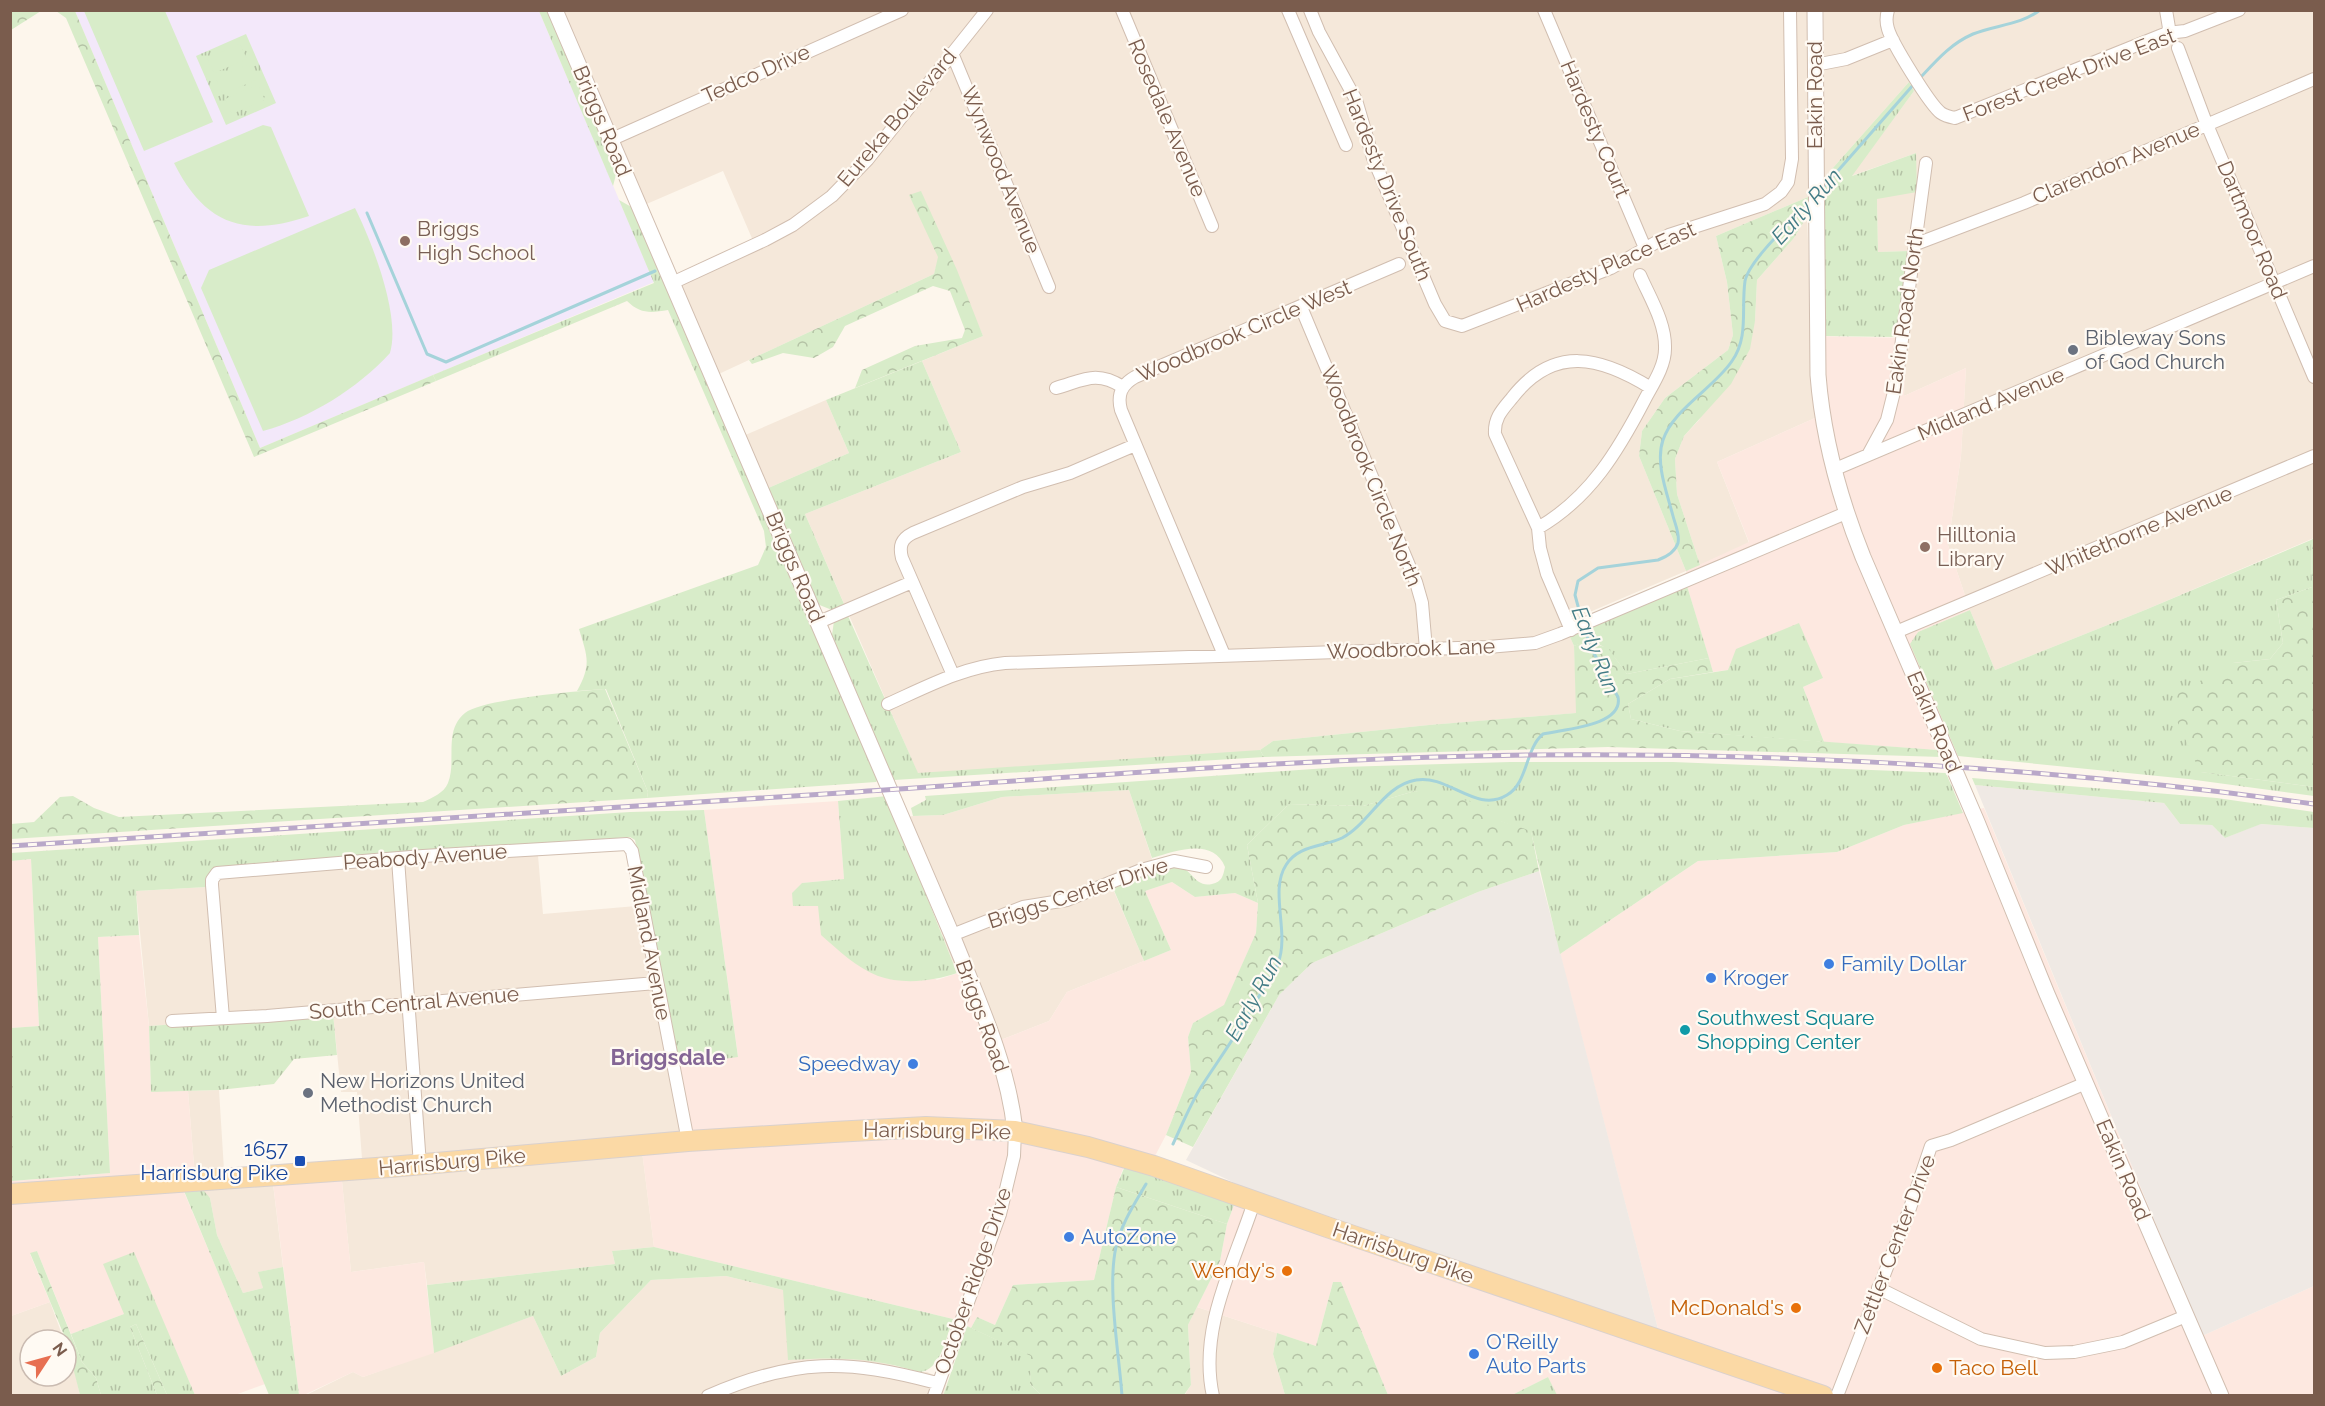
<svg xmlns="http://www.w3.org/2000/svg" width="2325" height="1406" font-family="Raleway,sans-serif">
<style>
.residential{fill:#f5e8da}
.commercial{fill:#fde8e0}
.industrial{fill:#efe9e4}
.education{fill:#f3e8fa}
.grass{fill:url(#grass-tufts)}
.forest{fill:url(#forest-crowns)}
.garden{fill:#d8ecc9}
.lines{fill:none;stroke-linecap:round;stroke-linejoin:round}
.stream{stroke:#a5d3da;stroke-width:3}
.minor-casing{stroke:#d1beb0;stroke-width:14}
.tertiary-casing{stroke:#d1beb0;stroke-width:17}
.primary-casing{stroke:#dad1cd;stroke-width:22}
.minor{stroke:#fff;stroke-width:12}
.tertiary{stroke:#fff;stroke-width:15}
.primary{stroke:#fbd9a5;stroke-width:20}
.rail-casing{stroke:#b9a8c9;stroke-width:5}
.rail{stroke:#fffaf3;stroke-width:3;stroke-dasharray:9;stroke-linecap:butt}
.education-dot{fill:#8d6e63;stroke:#fffaf3;stroke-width:2}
.worship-dot{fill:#6b7280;stroke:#fffaf3;stroke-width:2}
.shop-dot{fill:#3f7fe0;stroke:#fffaf3;stroke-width:2}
.culture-dot{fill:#0f9aa8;stroke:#fffaf3;stroke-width:2}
.transit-dot{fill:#1a4fb4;stroke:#fffaf3;stroke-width:2}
.food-dot{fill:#e8710a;stroke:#fffaf3;stroke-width:2}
.labels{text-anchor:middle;stroke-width:4.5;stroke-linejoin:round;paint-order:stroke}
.street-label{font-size:21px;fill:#7a5c4d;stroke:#fffaf3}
.education-label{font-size:21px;fill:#785e54;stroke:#fffaf3;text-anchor:start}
.worship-label{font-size:21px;fill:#5b616d;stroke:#fffaf3;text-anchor:start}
.shop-label{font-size:21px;fill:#366cbe;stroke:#fffaf3;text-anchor:start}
.culture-label{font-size:21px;fill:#0d838f;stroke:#fffaf3;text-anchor:start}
.transit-label{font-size:21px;fill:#164399;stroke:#fffaf3;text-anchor:end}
.food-label{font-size:21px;fill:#c56008;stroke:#fffaf3;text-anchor:end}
.water-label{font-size:22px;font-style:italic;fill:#437c86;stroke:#fffaf3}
.neighbourhood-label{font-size:22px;font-weight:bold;fill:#846695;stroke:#fffaf3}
</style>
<defs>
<pattern id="grass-tufts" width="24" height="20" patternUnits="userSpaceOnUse" patternTransform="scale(1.5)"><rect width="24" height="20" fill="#d8ecc9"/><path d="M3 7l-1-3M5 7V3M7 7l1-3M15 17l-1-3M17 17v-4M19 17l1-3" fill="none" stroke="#b4c2a5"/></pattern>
<pattern id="forest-crowns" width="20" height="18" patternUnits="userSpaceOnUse" patternTransform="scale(1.5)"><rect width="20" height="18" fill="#d8ecc9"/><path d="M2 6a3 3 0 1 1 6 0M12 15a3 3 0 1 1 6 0" fill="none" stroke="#b4c2a5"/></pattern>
</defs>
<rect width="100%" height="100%" fill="#fdf6ec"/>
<path class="residential" d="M551,11h1257v186l-92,39 11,46 6,53 -5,15 -63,48 -23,33 -3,25 47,115 -122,52 10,23 3,67 -148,12 -156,16 -13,9 -9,2 -333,22 -113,-260 156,-62 -39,-91 61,-25 -62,-144 -11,4 29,61 -5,17 -226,105 -42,-98 88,-38 -31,-72 -88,38z
M1824,11h490v527l-169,72 -150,60 -25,-60 -22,-65 13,-89 5,-88 -62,28 4,-145 -30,1 -1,-53 39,-46 -65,23 63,-85 -5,-9 -85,96z
M1807,216l8,202 -98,44 32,81 -49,22 -23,-71 -2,-35 9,-23 15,-16 56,-99 2,-41 37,-42z
M826,400l23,53 -83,36 -23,-53z
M1129,790l27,81 -43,18 31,72 -77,31 -18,29 -51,20 -32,-71 -9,3 -60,-154 16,-3 30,-1 59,-18z
M537,844l6,70 105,-9 45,243 -51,3 12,96 -42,4 3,13 -188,21 -3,-23 -73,10 -11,-111 22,-2 -5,-67h-16l-8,-79 -184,13 -13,-135 71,-4 3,-12z
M219,1090l5,80 47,-3 12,100 -24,5 4,16 -20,5 -26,-58 -7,-37 -14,-8 -8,-99z
M726,1276l57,14 53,67 33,2 50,13h8l20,9 -4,15h-639l49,-24 10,5 170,-61 28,60 35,-19 4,-24 51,-53z
M50,1302l14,38h-34v36h36v-32l7,20 7,31 -69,1v-80z
M1197,1307l80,26 -4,21 12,41 -101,1 7,-11 -3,-60z"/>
<path class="commercial" d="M1811,336l96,2 -3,58 62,-28 -5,88 -13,89 22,65 -52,22 -7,12 42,101 -15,5 -114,-8 -21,-55 20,-9 -95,-8 -15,2 -26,-86 -1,-15 63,-29 -32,-80 98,-44z
M838,801l6,78 -42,4 16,23 119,74 30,-10 31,71 51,-20 18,-29 104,-42 -26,-59 27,-9 23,15 40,-4 23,10 -2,30 -32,73 -31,17 -5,14 3,35 -25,63 -20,38 -22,-7 -8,21 -22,93 -81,5 -18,40 -18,-8 -6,11 -18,-9 -299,-72 -12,-96 51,-3 -14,-83 59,-9 -34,-246z
M1984,808l218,528 112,-50v109l-757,1 -9,-19 -36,18h-124l-47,-113h-8l-17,64 -119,-39 23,-46 7,-37 14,-38 417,143 -98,-375 138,-93 139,-9 67,-27z
M31,859l8,167 -28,2v-167z
M139,935l10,91 2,65h37l8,99 -12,2 81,192 -30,11h-40l-62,-143 -9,62 -53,20 -34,-83 -7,3 20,48 -39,14 -1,-144 3,9 97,-8 -12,-236z
M340,1161l11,111 73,-10 10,91 -71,24 -10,-5 -49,23h-5l-28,-228z"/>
<path class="industrial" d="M1975,785l189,18 16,21 32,1 13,13 35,-14 54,4v458l-112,50z
M1539,871l119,458 -417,-143 -55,-26 93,-165 33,-32 166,-71z"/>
<path class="education" d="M75,11h464l115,271 -394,166z"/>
<path class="grass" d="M539,11h12l67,156 -5,19z
M246,34l30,69 -50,22 -30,-69z
M1909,82l5,9 -62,85 64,-23 1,39 -40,7 1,53 30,-1 -11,86 -73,-1v-158z
M619,200l16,9 244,570 -3,3 -229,16 1,-6 -42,-103 -29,2c15,-27 10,-35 2,-62l179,-64 8,-18 -2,-16 -96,-221c-17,3 -28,4 -41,-9l-191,80 -3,-6 221,-92z
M922,361l39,91 -156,62 39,90 -12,6 -15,-6 -51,-115 83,-36 -23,-53z
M2311,540l1,47 -36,13 7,43 -13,16 -37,4 -32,109 113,15v9l-126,-17 -230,-23 -48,-112 8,-12 52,-22 25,60 150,-60z
M1687,586l22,72 -82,16c-15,-20 -25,-40 -53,-28l-4,-9z
M848,616l70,157 342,-23 4,7 -370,23 -62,-145 2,-14z
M1799,623l24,55 -20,9 21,55 -144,-11 -49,-12 -3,-15 42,-25 58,-9 8,-21z
M1510,762h163l273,11 17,40 -59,12 -67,27 -139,9 -138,93 -29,-122 -116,-41 -52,15 -74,-2 -42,41 11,58 -23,-10 -40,4 -23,-15 -27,9 26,59 -27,11 -31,-73c18,-7 42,-22 63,-22 16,1 18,22 36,18 10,-2 11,-8 13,-17 -12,-30 -49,-16 -73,-9l-23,-68 -127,7 -59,18 -30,1 -2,-8 15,-8 -1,-4 417,-29z
M1972,778l245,20 97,14v16l-53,-4 -36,14 -13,-13 -32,-1 -16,-21 -189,-18z
M887,796l70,177c-23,8 -54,12 -79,3 -21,-8 -40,-26 -57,-41l-3,-29h-25l-1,-13 10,-10 42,-4 -6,-78z
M704,810l34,247 -59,8 -44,-225 -5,-3 -404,30 -19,20 -71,4 3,44 -41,2 12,236 -98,8 -2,-9 1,-144 28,-2 -8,-167 -20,2v-8l619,-41z
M333,1013l4,42 -43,4 -20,25 -55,6 -68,2 -2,-66z
M1125,1166l109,39 -7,19 -111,-37z
M196,1190l8,1 6,7 7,37 26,58 20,-5 -5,-16 25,-5 16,128h-30l-85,-204z
M654,1247l299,72c-7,18 -12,52 -34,53 -48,-15 -82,-15 -131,-12l-5,-70 -57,-14 -75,4 -51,53 -4,24 -35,19 -28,-60 -99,37 -7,-68 188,-21 -3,-13z
M134,1252l61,143h-28l-31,-71 -6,3 27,68h-56l-5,-17 -14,-16 -11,-28 53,-20 -21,-50z
M967,1326l65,30 -2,28 11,11 -98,1z
M1548,1377l9,18h-45z"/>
<path class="forest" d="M11,10h30v1l-30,19z
M56,11h19l185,437 173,-73 3,6 -182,76 -188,-439z
M921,191l36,79 26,66 -128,52 7,-18 53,-24 47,-8 3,-8 -15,-39 -17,-5 -88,40 -12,21 -19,11 -31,-5 -31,11 -3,-4 185,-86 4,-17 -29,-62z
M1808,197l-1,19 -13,22 -37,42 -2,41 -5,28 -19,35 -47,52 -9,23 2,35 23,71 -14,6 -47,-115 3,-25 23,-33 63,-48 5,-15 -6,-53 -11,-46z
M2314,538v249l-114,-15 -27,-60 5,-19 55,-30 37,-4 13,-16 -7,-43 36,-13 -1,-47z
M1585,641l23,7 19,26 82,-16 4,14 -43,7 -42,25 3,15 49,12 258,19 4,7 -334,-10 -344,10 -4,-7 13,-9 156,-16 147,-12 -2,-67z
M605,689l43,103 -1,6 -636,41v-15l23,-2 26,-25 13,-1 21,12 25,9 304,-15c9,-4 21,-9 25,-19 9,-23 -5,-52 17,-70 17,-14 114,-22 140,-24z
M1415,791l85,16 1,14 30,10 8,40 -61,21 -166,71 -33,32 -86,152 -27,-12 25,-63 -3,-35 5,-14 31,-18 32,-72 2,-30 -11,-58 42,-41 74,2z
M1116,1187l111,37 -7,37 -32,64 3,60 -7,10h-143l-11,-11 1,-28 -60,-28 6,-11 18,8 18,-40 81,-5z
M37,1251l45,111 14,16 5,17h-21l-14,-55 -36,-87z
M1333,1282h8l47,113h-103l-12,-41 4,-21 39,13z
M136,1324l31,71h-10l-27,-68z"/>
<path class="garden" d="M84,11h81l48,111 -69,29z
M240,44l7,15 -33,14 -7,-15z
M249,64l7,16 -33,14 -7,-15z
M258,85l7,15 -33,14 -7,-15z
M263,125l8,2 38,89c-64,22 -104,9 -135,-53z
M355,208c17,34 46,108 35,145 -33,36 -80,65 -127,78l-62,-143 8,-18z"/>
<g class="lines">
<path class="stream" d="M1919,79c17,-18 31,-35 54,-45 22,-9 48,-9 67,-24
M1822,189l92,-105
M367,213l60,141 19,8 209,-91
M1582,621l-7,-26 3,-14 20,-13 60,-8c8,-3 17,-8 20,-17 2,-9 -3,-19 -5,-27 -6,-23 -18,-53 -10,-76 10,-31 51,-52 69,-79 17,-24 9,-52 13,-80 4,-21 50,-63 66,-80
M1173,1144c9,-19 17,-39 28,-57 21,-32 43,-63 61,-96 5,-9 12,-18 16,-28 12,-30 -9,-72 8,-98 12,-20 37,-18 56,-27 27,-14 42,-53 74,-58 32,-6 60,34 91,15 21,-12 18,-46 36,-61 20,-5 81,-8 75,-37l-27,-49 -7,-21
M1122,1396c-3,-43 -15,-109 -6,-149 5,-23 19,-44 30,-63"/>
<defs>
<path id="minor" d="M1122,10l90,216
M1288,10l58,135
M1310,10l9,22 37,68 17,58 62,146 10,17 17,5 149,-58 58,-33 96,-31 16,-12 7,-10 4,-23 -2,-149
M1544,10l101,238
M1888,10c-2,7 -2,13 0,19 4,14 42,76 53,84 4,3 9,4 14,5l212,-85 18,-2 54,-21
M2166,10l3,18 -2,5
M2178,48l27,72 109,257
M952,53l97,234
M1815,65l31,-6 47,-19
M610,140l292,-130
M1916,244l108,-41 290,-124
M672,283l93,-43 28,-15 39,-29 36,-37 119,-149
M1301,307l115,275 6,21 4,46
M1056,388c28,-8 40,-18 67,-1
M1868,455l19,-35 9,-36 30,-221
M1833,470l481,-204
M1538,528c52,-30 80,-77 107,-129 8,-15 20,-33 20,-50 1,-26 -15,-51 -25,-74
M819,622l93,-40
M1571,630l-24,-56 -7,-26 -2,-20 -43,-94c-1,-16 7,-24 17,-36 42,-54 89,-41 139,-10
M1896,632l418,-176
M1224,655l-103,-245c-4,-15 0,-25 14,-33l264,-113
M953,675l-51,-117c-3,-12 -1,-19 11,-25l110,-46 47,-14 65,-28
M888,704c38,-17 75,-37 117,-41l483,-16 47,-4 25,-9 286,-121
M398,859l22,306
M952,935l71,-28 44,-7 74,-30 33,-9 32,6
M223,1018l-11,-133v-5l5,-7 206,-17 204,-12 5,7 56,290
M172,1021l95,-5 389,-33
M1878,1288l103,51 64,14 29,-1 49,-10 63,-26
M708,1396c87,-38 139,-37 229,-13
M934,1396l66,-182 14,-58 1,-25
M1213,1396c-15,-67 21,-132 41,-194
M1837,1396l73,-188 21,-62 20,-6 135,-57"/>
<path id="tertiary" d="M555,10l397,925c25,63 56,128 63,196
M1815,10l3,365c5,64 21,122 45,182l114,265 70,172 174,402"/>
<path id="primary" d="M10,1194l380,-27 298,-26 146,-9 92,-5 89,4 73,16 66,19 173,61 496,169"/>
</defs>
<use href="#minor" class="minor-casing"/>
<use href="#tertiary" class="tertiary-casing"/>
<use href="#primary" class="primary-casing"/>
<use href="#minor" class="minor"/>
<use href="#tertiary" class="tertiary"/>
<use href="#primary" class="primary"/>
<defs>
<path id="rail" d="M10,846c282,-18 564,-36 846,-54 223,-15 447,-34 672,-37 262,-3 526,13 786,49"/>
</defs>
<use href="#rail" class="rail-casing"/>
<use href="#rail" class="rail"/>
</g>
<g class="education-dot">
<circle cx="405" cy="241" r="6"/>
<circle cx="1925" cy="547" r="6"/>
</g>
<g class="worship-dot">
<circle cx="2073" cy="350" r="6"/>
<circle cx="308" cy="1093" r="6"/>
</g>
<g class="shop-dot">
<circle cx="1829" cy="964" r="6"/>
<circle cx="1711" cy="978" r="6"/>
<circle cx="913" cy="1064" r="6"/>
<circle cx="1069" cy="1237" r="6"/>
<circle cx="1474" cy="1354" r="6"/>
</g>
<circle class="culture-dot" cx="1685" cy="1030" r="6"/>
<rect class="transit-dot" x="294" y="1155" width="12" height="12" rx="3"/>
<g class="food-dot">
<circle cx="1287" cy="1271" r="6"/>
<circle cx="1796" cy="1308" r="6"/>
<circle cx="1937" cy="1368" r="6"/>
</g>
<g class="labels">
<g class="street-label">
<text transform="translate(756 74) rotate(-24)" y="7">Tedco Drive</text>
<text transform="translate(2069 75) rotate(-21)" y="7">Forest Creek Drive East</text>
<text transform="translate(1815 95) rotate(-90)" y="7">Eakin Road</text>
<text transform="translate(897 118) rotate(-50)" y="7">Eureka Boulevard</text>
<text transform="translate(1167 118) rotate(67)" y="7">Rosedale Avenue</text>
<text transform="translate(602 121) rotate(67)" y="7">Briggs Road</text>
<text transform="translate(1595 129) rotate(67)" y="7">Hardesty Court</text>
<text transform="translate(2116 163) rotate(-23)" y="7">Clarendon Avenue</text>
<text transform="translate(1001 170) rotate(68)" y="7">Wynwood Avenue</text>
<text transform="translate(1387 185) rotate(68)" y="7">Hardesty Drive South</text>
<text transform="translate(2252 230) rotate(67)" y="7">Dartmoor Road</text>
<text transform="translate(1606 267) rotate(-24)" y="7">Hardesty Place East</text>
<text transform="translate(1905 311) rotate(-82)" y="7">Eakin Road North</text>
<text transform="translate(1244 331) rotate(-23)" y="7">Woodbrook Circle West</text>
<text transform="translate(1991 404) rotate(-23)" y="7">Midland Avenue</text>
<text transform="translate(1371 476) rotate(68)" y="7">Woodbrook Circle North</text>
<text transform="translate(2139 531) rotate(-23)" y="7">Whitethorne Avenue</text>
<text transform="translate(795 567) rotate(67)" y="7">Briggs Road</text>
<text transform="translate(1411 649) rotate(-2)" y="7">Woodbrook Lane</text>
<text transform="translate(1934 722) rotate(67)" y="7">Eakin Road</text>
<text transform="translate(425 857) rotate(-4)" y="7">Peabody Avenue</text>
<text transform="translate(1078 893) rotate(-18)" y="7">Briggs Center Drive</text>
<text transform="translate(649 943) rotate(79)" y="7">Midland Avenue</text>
<text transform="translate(414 1003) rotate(-5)" y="7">South Central Avenue</text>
<text transform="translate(982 1016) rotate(70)" y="7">Briggs Road</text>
<text transform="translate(937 1131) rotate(1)" y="7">Harrisburg Pike</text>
<text transform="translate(452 1162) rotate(-5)" y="7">Harrisburg Pike</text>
<text transform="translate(2123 1170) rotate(67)" y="7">Eakin Road</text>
<text transform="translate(1895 1244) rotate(-69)" y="7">Zettler Center Drive</text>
<text transform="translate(1403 1253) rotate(19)" y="7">Harrisburg Pike</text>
<text transform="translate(973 1281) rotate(-71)" y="7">October Ridge Drive</text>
</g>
<g class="education-label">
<text x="417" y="236">Briggs<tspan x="417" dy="24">High School</tspan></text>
<text x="1937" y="542">Hilltonia<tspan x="1937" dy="24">Library</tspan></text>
</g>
<g class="worship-label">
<text x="2085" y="345">Bibleway Sons<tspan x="2085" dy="24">of God Church</tspan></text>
<text x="320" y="1088">New Horizons United<tspan x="320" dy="24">Methodist Church</tspan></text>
</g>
<g class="shop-label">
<text x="1841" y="971">Family Dollar</text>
<text x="1723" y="985">Kroger</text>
<text x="901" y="1071" text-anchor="end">Speedway</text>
<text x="1081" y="1244">AutoZone</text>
<text x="1486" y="1349">O'Reilly<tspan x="1486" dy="24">Auto Parts</tspan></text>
</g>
<g class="culture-label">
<text x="1697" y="1025">Southwest Square<tspan x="1697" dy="24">Shopping Center</tspan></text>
</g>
<g class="transit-label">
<text x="288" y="1156">1657<tspan x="288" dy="24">Harrisburg Pike</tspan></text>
</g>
<g class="food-label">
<text x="1275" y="1278">Wendy's</text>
<text x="1784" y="1315">McDonald's</text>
<text x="1949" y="1375" text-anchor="start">Taco Bell</text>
</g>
<g class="water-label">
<text transform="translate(1806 206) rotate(-48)" y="8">Early Run</text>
<text transform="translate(1596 650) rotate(68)" y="8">Early Run</text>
<text transform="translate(1253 998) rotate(-61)" y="8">Early Run</text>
</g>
<g class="neighbourhood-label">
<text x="668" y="1065">Briggsdale</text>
</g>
</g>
<rect width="2325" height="1406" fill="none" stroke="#7a5c4d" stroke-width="24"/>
<g transform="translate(48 1358) rotate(54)"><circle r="28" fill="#fffaf3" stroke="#cabbb1" stroke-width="1.5"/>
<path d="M0-4.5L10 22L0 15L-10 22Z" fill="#e76f51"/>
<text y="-9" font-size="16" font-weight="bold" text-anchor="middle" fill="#7a5c4d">N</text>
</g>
</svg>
